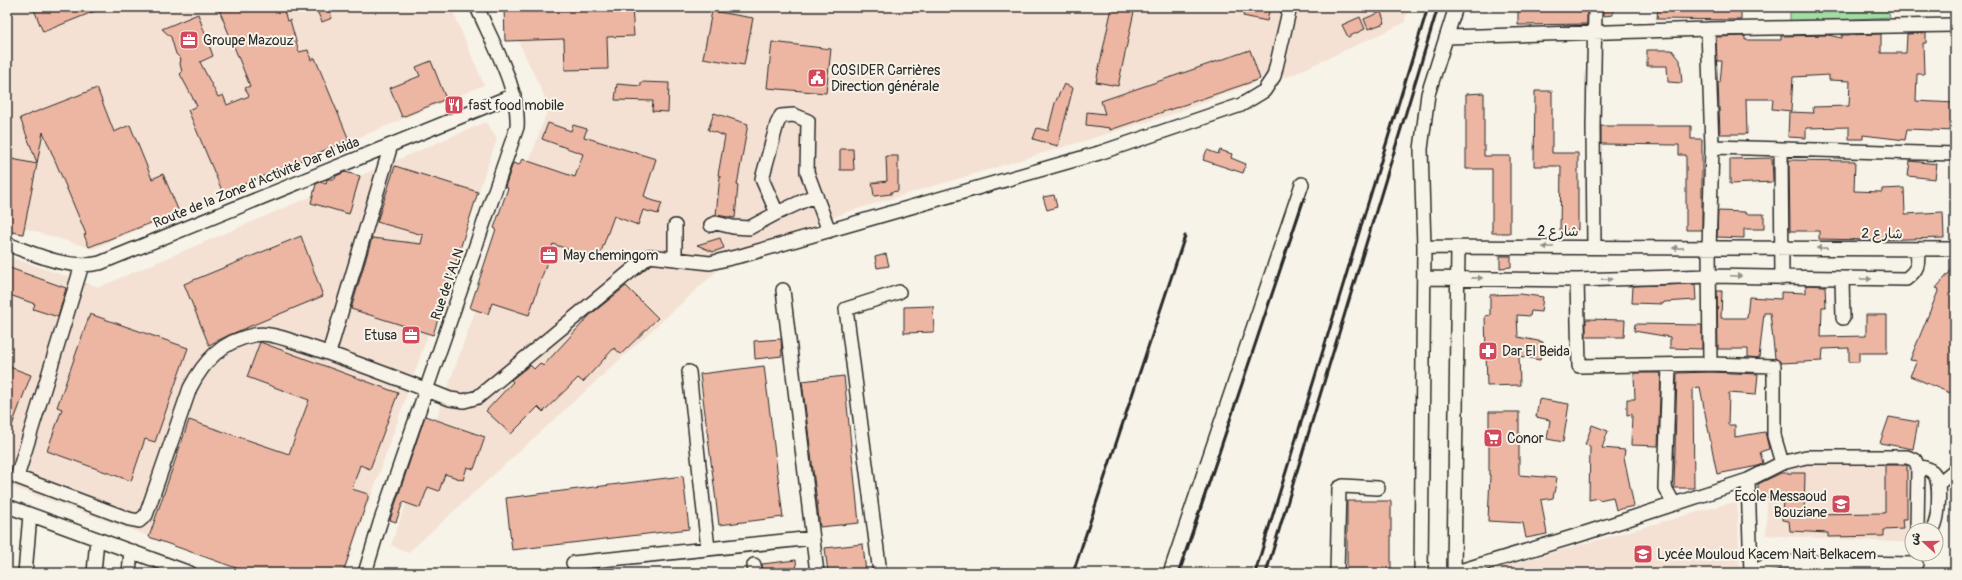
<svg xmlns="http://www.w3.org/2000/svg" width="1962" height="580" font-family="Pangolin,'Playpen Sans Arabic',sans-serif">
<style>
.built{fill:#f4e1d3}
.green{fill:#a2dda3;stroke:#668467}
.building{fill:#edb6a2;stroke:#2b2b2b}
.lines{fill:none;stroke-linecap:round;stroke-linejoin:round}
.minor-casing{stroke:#2b2b2b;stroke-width:16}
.minor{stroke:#f7f3e8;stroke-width:13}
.rail{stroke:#2b2b2b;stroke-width:3}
.oneway{fill:#918f8a}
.labels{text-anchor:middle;stroke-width:4;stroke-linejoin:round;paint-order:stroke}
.poi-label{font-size:14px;fill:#2b2b2b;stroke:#f7f3e8;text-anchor:start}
.street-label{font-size:14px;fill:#2b2b2b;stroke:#f7f3e8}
</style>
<rect width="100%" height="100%" fill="#f7f3e8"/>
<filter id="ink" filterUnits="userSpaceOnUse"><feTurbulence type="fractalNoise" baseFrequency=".025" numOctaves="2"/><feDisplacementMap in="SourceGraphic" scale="8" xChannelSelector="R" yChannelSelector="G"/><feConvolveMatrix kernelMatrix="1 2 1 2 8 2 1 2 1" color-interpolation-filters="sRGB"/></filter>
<g filter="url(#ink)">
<path class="built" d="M7,7h444l33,78 -391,164 -86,-26z
M502,7h907l-5,16 -117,54 -23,-2 -12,9 -82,31 -323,97 -117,47 -322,294 -17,-8 158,-439z
M486,122l11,17 -153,434h-93l-244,-88v-229l92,31z
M1811,463h96l8,14 -3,66 -146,-8 2,-57z
M1737,503l3,70h-260l246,-69z"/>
<path class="green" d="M1790,7h97l3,10 -100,6z"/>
<path class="building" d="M33,7h72l-62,25z
M218,7h65l4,14 3,-1 9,32 9,-2 3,10 4,-2 34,82 -126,53 -35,-83 9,-4 -17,-32 2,-2 -2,-8 1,-5 -5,-5 -5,-17 -9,-8 36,-15 15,42 -13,6 18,35 5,-2 4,10 22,-9 -4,-8 5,-2z
M328,7l4,11 -10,4 -5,-11z
M504,7h128l2,29 -27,1 1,32 -43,1 -1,-31 -59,2z
M1112,7h23l-17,79 -22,-4z
M1245,7h25l-3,14 -24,-5z
M1518,7h69v17l-69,1z
M1603,7h10v8l-10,1z
M1658,7h83v13l-84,-1z
M712,11l41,7 -9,47 -41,-7z
M1381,12l4,11 -17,6 -4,-10z
M1360,17l5,12 -17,8 -6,-12z
M1926,33v10h-3l1,31h-7l-1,27 39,2v28l-48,-2 -2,11 -42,-5v4h-14v-12l-43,1v10l-18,-1 1,-25 25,1 -1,-6 36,-1 1,-25 -21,-1v-5l-36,2 -2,34 -19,-2 1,-10h-27l1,35h-27l-2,-52 2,1 2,-22h-5l-1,-24 29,-1v4h36v-4l47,-1 14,3v-3l39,-1v19h25l1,-19z
M772,42l59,7 -5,44 -59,-5z
M1250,50l10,29 -150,51v-2l-24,-3 1,-13 18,2 -4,-13z
M1647,50h25l8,10 2,23 -14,-1 -1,-16h-20z
M431,61l15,38 -44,18 -12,-29 30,-12 -4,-9z
M641,82l28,1 -1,29 -16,-1 1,-10 -38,-1 2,-16 24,2z
M1064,84l9,4 -15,58 -25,-7 4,-11 11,3 7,-28z
M97,88l17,44 16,-7 22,54 11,-5 16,38 -90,35 -5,-12 2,-1 -43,-102 -6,31 -17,-45z
M1535,91h17v62h26v77h-18l1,-64h-27z
M1484,93v63h26v77h-18v-64h-26v-75z
M714,113l34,11 -11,61h1l-3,33 -19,-3 4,-39 -2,-1 7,-39 -17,-6z
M548,123l23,8 2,-6 14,4 -3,8 72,22 -12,37 4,2 -1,1 15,4 -4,11 -15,-4 -5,15 -24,-9 -16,44 -45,-16 -24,71 -37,-12 -4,11 -18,-6 26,-79 -2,-1 14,-40 -3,-1 8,-24 6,2 3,-6 53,18 8,-23 -41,-15z
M1601,126h90v13h11v91h-16v-75h-7v-10l-78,-1z
M840,149h13l1,21h-14z
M1207,150l11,4 2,-4 12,4 -1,4 15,6 -3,9 -40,-13z
M886,156h12v35l-7,1v2l-17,2 -2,-13 15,-2z
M7,158l30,6 -14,70 -16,-3z
M1772,158l1,24 -43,2v-25z
M1789,160l66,1 -1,30 28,1v-3l22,-1 1,26 38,-2 1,26 -73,2 -52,-1v-8h-29z
M1910,161l27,3 -2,15 -27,-3z
M395,166l83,26 -45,143 -82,-26 21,-71 49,6 2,-9 -46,-13z
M345,172l15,4 -11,38 -38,-11 5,-19 4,-2 6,2 1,-5h8l1,-3z
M1054,195l3,12 -10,3 -4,-13z
M1718,211l27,1v2h19v15h-20v9l-27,-1z
M301,236l22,60 -94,39 -20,10 -25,-61z
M720,238l4,10 -11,4 -16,-7z
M886,254l3,12 -12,2 -2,-11z
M1500,256h11v11l-11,1z
M1955,266v117l-5,10 -40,-17 7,-15 -7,-1 29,-71 -3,-1z
M7,267l59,21 -8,29 -25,-8 2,-5 -28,-10z
M1695,284l1,16 -32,2 -1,2 -31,-1 1,-17z
M1806,285l19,1 1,21h-4l-1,30 45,-1v-21h21v38h-28v9h-10v-14l-26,1 -1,12 -41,2 -6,-5 -5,-45h-6l-5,45 -11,-1v-8h-30l-1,-58h5l-1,27h26l2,-21 32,2v-7l25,1z
M626,286l32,32 -37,36 -7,-6 -31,34 -5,-4 -35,34 -5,-5 -27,27 -25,-23 27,-29 -2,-2 19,-15 4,4 6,-6 3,3 47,-51z
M1520,294l23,3 -2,15 -10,-1 -1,5 -13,-1 1,22 25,5 -3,18 -21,-4 1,29 -33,1 -2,-70 5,-1v-20z
M933,306l1,26 -30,1v-26z
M90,314l98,34 -33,94 -10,-3 -14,42 -84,-30 15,-42 -5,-2z
M1586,319l39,1 -1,17h-38z
M1635,324l67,1v24l-32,-1v-11l-36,-6z
M781,339l1,17 -27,3 -1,-18z
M260,342l138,51 -28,76 -10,-4 -8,24 16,5v4l-25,75h-93l-101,-36 40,-117 100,34 20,-54 -62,-23z
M7,366l24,9 -23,61h-1z
M764,366l19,151 -64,8 -19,-151z
M1710,372l48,2 -2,21 -27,-2 -1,32h7v12l30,-5 4,17 -9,3 3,11 -5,3 -41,8 -17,-87 -7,1 1,100h-20l3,-115z
M1634,373h27l-3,73 -27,-1 1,-31 -5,1v-16h8z
M844,376l15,147 -39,4 -18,-146z
M1539,399l30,5 -6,38 -16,-3 3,-19 -14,-3z
M1489,412h30v63l38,3 -4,20 -12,2 6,34 -21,4 -3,-15 -35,-2 2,-46h-1z
M425,416l60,21 -11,32 -7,-2 -4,13 -18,-6 -6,17 -11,-4 -8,21 -17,-6 -7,20 -6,-2z
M1889,417l29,5 -5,27 -33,-6z
M1592,425l16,6 -6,17 23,2 -1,7 10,49 -18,4 -3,-13 -14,3 -1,-2 -9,2 1,-54 -5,-1z
M1885,465h22v54h-5l1,10 -19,1v6l-56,1v-4l-38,-2 -1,-10 -7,-1 1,-23h-25v-13l23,-11h24l-1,41 81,-1z
M683,476l6,53 -177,21 -6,-52z
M1347,501h44v72h-44z
M863,544l3,29h-38l-3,-25z
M796,560l1,13h-34l-1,-9z"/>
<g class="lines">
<defs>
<path id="minor" d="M1708,29l4,118 -3,102 1,115
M1447,37l261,-8 247,-4
M1712,147l243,7
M1781,150l1,128
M777,213l-15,-34 15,-55 4,-8 13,-1 14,6 -1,51 22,59
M711,225l5,-2 17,4 16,1 28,-15 39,-18
M7,244c31,11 60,26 93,19l414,-168
M1424,247l531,2
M1594,247l-1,-120 2,-120
M675,259v-33
M82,265l-65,212 112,42 10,2 7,-6 44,-127c14,-27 32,-47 64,-53 17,-3 34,5 50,10 49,16 98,35 146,54l14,2 14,-4 171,-141 61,7 34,-8 355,-102 142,-48 23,-14 10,-15 16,-69
M1424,278l153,2 133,-4 196,3c12,-9 13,-15 11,-29
M1842,279l1,39
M1577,280l2,86 131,-2 64,2v70l8,27
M783,290l34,283
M329,353l62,-208
M1669,365l-4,123 9,16
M689,372l19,177
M1918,467c7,0 13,2 17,8 6,9 4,47 -3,55
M1748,480l3,93
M1938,484l17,-14
M7,506l183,67
M573,563l240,-25
M754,565l1,8
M25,573l5,-58
M94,573l3,-34
M129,573l2,-22
M365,573l15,-50 137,-396c3,-37 -25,-85 -40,-120
M880,573l-34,-264 53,-17
M1170,573l132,-389
M1337,573l2,-85 4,-2 35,2
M1421,573l3,-326 -3,-98 7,-55 28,-87
M1453,573l126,-38 169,-55 34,-17 24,-6h101l8,3 3,7 -1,63
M1454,573l4,-326
M1751,573l13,-6 15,-5 137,2"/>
</defs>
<use href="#minor" class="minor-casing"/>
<use href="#minor" class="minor"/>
<path class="rail" d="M1073,573l112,-337
M1179,573l125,-375
M1255,573l173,-566
M1266,573l172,-566"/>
</g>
<defs><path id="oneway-solid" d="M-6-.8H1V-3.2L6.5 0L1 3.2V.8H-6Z"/></defs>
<g class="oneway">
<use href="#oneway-solid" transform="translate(1548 247) rotate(-180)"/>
<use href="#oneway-solid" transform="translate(1678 248) rotate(-179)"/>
<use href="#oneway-solid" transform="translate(1822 248) rotate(-179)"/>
<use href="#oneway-solid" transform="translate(1736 276) rotate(2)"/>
<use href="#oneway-solid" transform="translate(1477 278) rotate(1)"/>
<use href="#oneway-solid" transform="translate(1607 279) rotate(-2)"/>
<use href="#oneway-solid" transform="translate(1866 279)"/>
</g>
</g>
<defs>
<symbol id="office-square" viewBox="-11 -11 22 22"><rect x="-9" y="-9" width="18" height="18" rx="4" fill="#d1495b" stroke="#f7f3e8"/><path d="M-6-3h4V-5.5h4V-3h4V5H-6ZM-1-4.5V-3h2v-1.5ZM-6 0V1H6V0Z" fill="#fff"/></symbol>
<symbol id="civic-square" viewBox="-11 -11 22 22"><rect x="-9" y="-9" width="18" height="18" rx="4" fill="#d1495b" stroke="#f7f3e8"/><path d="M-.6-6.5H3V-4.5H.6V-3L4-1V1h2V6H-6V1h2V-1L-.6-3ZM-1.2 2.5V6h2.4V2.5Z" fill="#fff"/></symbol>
<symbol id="restaurant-square" viewBox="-11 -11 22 22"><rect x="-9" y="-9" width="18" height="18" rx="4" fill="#d1495b" stroke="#f7f3e8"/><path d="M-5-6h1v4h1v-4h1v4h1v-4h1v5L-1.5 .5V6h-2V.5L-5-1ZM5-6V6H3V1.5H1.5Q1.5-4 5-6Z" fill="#fff"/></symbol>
<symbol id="pharmacy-square" viewBox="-11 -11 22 22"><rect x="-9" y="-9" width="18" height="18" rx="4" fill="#d1495b" stroke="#f7f3e8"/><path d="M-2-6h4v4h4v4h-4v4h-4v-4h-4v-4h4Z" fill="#fff"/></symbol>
<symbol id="supermarket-square" viewBox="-11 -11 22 22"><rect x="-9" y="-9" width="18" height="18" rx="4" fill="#d1495b" stroke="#f7f3e8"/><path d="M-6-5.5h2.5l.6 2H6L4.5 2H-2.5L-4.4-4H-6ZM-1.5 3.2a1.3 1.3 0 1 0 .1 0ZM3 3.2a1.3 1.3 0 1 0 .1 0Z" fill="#fff"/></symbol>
<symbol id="school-square" viewBox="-11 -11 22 22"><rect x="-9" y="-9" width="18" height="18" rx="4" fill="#d1495b" stroke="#f7f3e8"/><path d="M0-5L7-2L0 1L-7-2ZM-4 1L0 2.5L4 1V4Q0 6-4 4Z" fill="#fff"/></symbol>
</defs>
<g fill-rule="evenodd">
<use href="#office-square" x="178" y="29" width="22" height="22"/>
<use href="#civic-square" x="806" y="67" width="22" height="22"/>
<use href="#restaurant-square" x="443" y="94" width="22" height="22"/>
<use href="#office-square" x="538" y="244" width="22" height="22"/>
<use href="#office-square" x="400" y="324" width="22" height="22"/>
<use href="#pharmacy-square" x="1477" y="340" width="22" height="22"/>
<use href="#supermarket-square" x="1482" y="427" width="22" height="22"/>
<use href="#school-square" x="1830" y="493" width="22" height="22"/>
<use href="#school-square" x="1632" y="543" width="22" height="22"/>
</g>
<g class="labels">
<g class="poi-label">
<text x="203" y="45">Groupe Mazouz</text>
<text x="831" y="75">COSIDER Carrières<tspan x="831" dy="16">Direction générale</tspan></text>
<text x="468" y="110">fast food mobile</text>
<text x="563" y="260">May chemingom</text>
<text x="397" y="340" text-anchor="end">Etusa</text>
<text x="1502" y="356">Dar El Beida</text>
<text x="1507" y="443">Conor</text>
<text x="1827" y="501" text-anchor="end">Ecole Messaoud<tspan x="1827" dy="16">Bouziane</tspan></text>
<text x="1657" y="559">Lycée Mouloud Kacem Nait Belkacem</text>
</g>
<g class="street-label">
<text transform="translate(256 182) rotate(-22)" y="5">Route de la Zone d'Activité Dar el bida</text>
<text x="1558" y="236">شارع 2</text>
<text transform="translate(1882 233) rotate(1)" y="5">شارع 2</text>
<text transform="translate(447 284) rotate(-71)" y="5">Rue de l'ALN</text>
</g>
</g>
<rect width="1962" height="580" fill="none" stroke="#f7f3e8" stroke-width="24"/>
<rect x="12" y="12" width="1938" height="556" fill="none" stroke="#2b2b2b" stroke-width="1.5" filter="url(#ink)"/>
<g transform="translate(1924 542) rotate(291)"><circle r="19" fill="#f7f3e8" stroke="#a5a39c"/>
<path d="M0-3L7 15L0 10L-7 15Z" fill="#d1495b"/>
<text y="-6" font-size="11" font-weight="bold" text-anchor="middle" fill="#2b2b2b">ش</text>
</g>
</svg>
